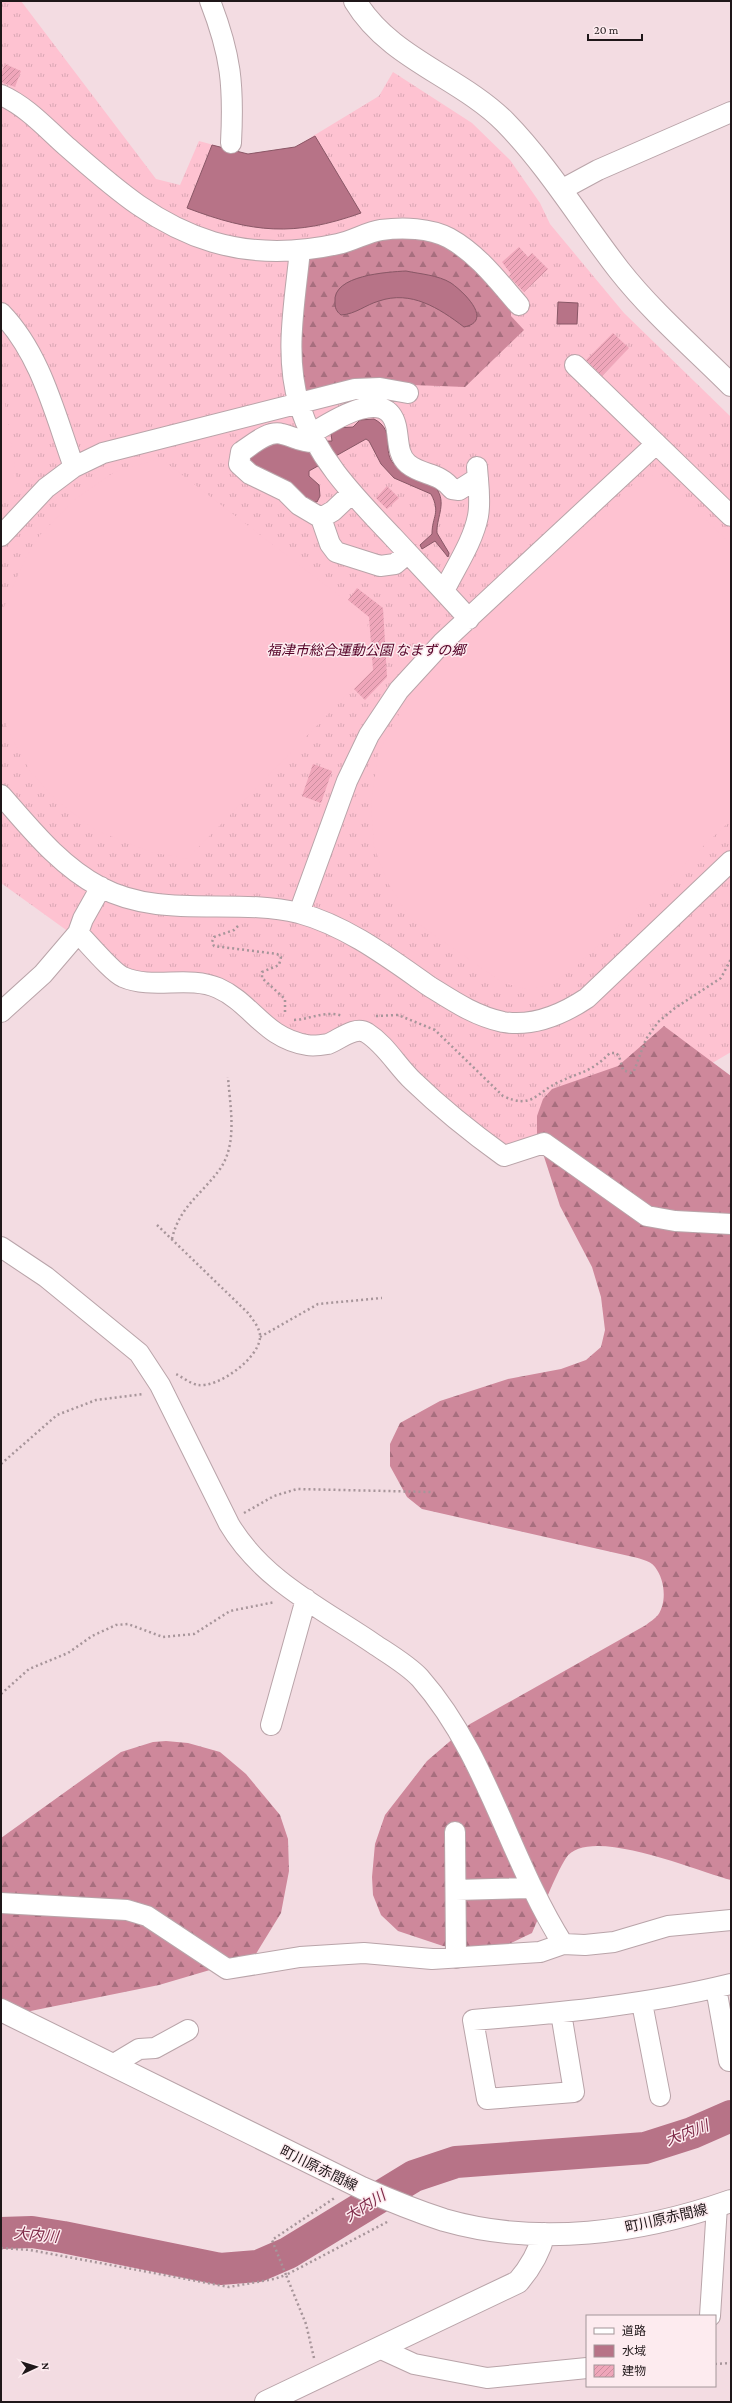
<svg xmlns="http://www.w3.org/2000/svg" width="732" height="2403" font-family="'Crimson Pro','Noto Sans JP',serif">
<style>
.grass{fill:url(#grass-tufts)}
.forest{fill:url(#forest-firs)}
.garden{fill:#fec2d1}
.water{fill:#b77387;stroke:#895766}
.lines{fill:none;stroke-linecap:round;stroke-linejoin:round}
.river{stroke:#b77387;stroke-width:32}
.building{fill:url(#building-hatch)}
.street-casing{stroke:#b9a4a9;stroke-width:22}
.secondary-casing{stroke:#b9a4a9;stroke-width:24}
.path{stroke:#a7959a;stroke-width:2.5;stroke-dasharray:2 3;stroke-linecap:butt}
.street{stroke:#fff;stroke-width:20}
.secondary{stroke:#fff;stroke-width:22}
.labels{text-anchor:middle;stroke-width:3;stroke-linejoin:round;paint-order:stroke}
.park-label{font-size:14px;font-style:italic;fill:#540026;stroke:#fdebef}
.street-label{font-size:14px;fill:#1f1719;stroke:#fdebef}
.water-label{font-size:15px;font-style:italic;fill:#7f2b49;stroke:#fdebef}
</style>
<defs>
<pattern id="grass-tufts" width="24" height="20" patternUnits="userSpaceOnUse"><rect width="24" height="20" fill="#fec2d1"/><path d="M3 7l-1-3M5 7V3M7 7l1-3M15 17l-1-3M17 17v-4M19 17l1-3" fill="none" stroke="#d9a6b3"/></pattern>
<pattern id="forest-firs" width="22" height="20" patternUnits="userSpaceOnUse"><rect width="22" height="20" fill="#ce889b"/><path d="M5 1l3.5 6h-7zM16 11l3.5 6h-7z" fill="#a76e7e"/></pattern>
<pattern id="building-hatch" width="6" height="6" patternUnits="userSpaceOnUse"><rect width="6" height="6" fill="#efa6ba"/><path d="M-1 1l2-2M0 6l6-6M5 7l2-2" fill="none" stroke="#cc8e9f"/></pattern>
</defs>
<rect width="100%" height="100%" fill="#f3dce2"/>
<path class="grass" d="M1,1h20l135,178 24,6 19,-44 48,13 48,-7 84,-51 14,-24 79,51 38,37 30,43 10,21 74,89 107,104v635l-29,17 -160,83 -35,14 -32,-22 -111,-107 -38,13 -114,-58 -64,-3 -147,-106z"/>
<path class="forest" d="M403,236c11,2 23,3 34,7 31,10 53,41 74,65v8l13,14 -59,57 -52,-2 -109,7 -6,-42 10,-91 76,-20z
M664,1026l67,50v804c-32,-8 -143,-56 -165,-22 -12,19 -24,53 -34,75l-23,11 -26,5 -40,-3 -45,-15 -17,-16 -8,-20 -1,-18 3,-33 10,-29 42,-54 43,-37 176,-99c3,-3 9,-6 12,-10 9,-13 7,-35 -3,-48 -5,-7 -18,-9 -26,-11l-207,-47 -15,-12 -17,-31v-22l10,-21 40,-22 68,-22 53,-10 25,-9 15,-13 4,-17 -4,-33 -9,-30 -32,-61 -23,-71v-19l6,-17 9,-10 66,-23z
M166,1741l22,2 32,9 26,22 34,41 8,24 1,32 -8,42 -27,44 -95,28 -158,32v-179l120,-86 32,-10z"/>
<path class="garden" d="M1,379l18,115 -18,3z
M160,458l207,159 4,53 -184,189 -36,-7 -56,-22 -40,-31 -25,-28 -22,-40 -7,-26v-91l24,-55 15,-24 34,-35 39,-27z
M659,474l11,8 61,63v275l-158,149 -21,14 -22,7 -27,-7 -93,-65 -22,-35 -14,-36 -3,-44 7,-49 28,-53 32,-42 200,-179z"/>
<path class="water" d="M315,136l46,77c-67,24 -108,20 -174,-5l25,-63 36,9 47,-7z
M406,271c14,3 32,4 45,12 13,9 43,38 13,44 -25,-19 -53,-37 -85,-26 -14,4 -23,13 -38,14 -5,-4 -6,-7 -6,-13 -3,-27 53,-30 71,-31z
M558,302l20,1 -1,21h-20z
M374,419c23,12 7,32 20,45 10,10 40,19 44,27 8,14 -2,28 -1,42l12,20 -1,4 -13,-16 -13,8 -2,-4 12,-11c0,-18 9,-21 -1,-40l-37,-16 -13,-14 -12,-23 -3,-2 -57,32v5l10,9 1,11 -3,6h-9l-62,-39 2,-9 19,-11 65,-2 -1,-7 5,-6 17,-1 7,-7z"/>
<g class="lines">
<path class="river" d="M1,2233l31,-1 31,5 157,32 38,-3 30,-13 126,-77 42,-14 189,-14 47,-15 39,-17"/>
</g>
<path class="building" d="M5,64l16,7 -6,16 -14,-5v-8z
M519,247l9,10 4,-4 16,16 -24,23 -15,-16 2,-2 -9,-12z
M613,333l16,15 -27,28 -16,-16z
M387,486l12,12 -12,11 -11,-11z
M357,588l26,20 4,69 -22,23 -11,-11 19,-19 -4,-53 -21,-17z
M313,764l19,7 -11,32 -19,-7z"/>
<g class="lines">
<defs>
<path id="street" d="M210,1c21,54 24,84 21,142
M1,95c25,11 44,32 64,50 46,40 88,79 148,97 41,12 84,11 125,2 15,-3 29,-12 43,-14 22,-3 49,-2 68,8 29,16 49,43 70,67
M561,190l37,-20 133,-58
M300,250c-5,51 -16,105 -1,154 17,54 56,93 94,133 25,27 51,54 76,82
M1,313c40,41 54,102 73,154
M575,365l156,151
M311,434c21,-13 75,-49 85,-8 3,13 1,29 12,38 15,12 31,8 44,25l7,1 19,-12
M315,442c-13,1 -20,-5 -33,-8 -14,-4 -30,11 -41,18l-2,12 11,10 35,17 14,14 22,13 9,26 6,8 44,14 15,-2 13,-11
M321,518l12,-7 19,-18
M1,536l45,-48 28,-21 29,-14 252,-64 25,-1 28,5
M444,591c11,-23 29,-49 34,-75 3,-16 0,-33 -1,-49
M1,795c30,34 58,70 99,92 62,33 133,10 199,26 48,13 90,45 130,73 24,15 46,30 74,36 30,5 60,-8 84,-24l144,-137
M299,913l48,-132 22,-46 30,-45 44,-48 213,-198
M78,933c9,9 35,40 45,44 30,13 65,-2 95,11 34,15 46,50 89,57 5,1 15,0 21,-1 11,-4 27,-19 39,-11 19,12 30,33 46,48 28,27 59,52 91,75l40,-13 103,73 28,5 56,3
M1,1012l42,-38 35,-41 5,-14 18,-32
M1,1247l45,30 93,76 21,32 69,139c33,56 92,84 145,120 15,10 34,21 46,34 67,76 89,181 143,266
M271,1725l35,-126
M455,1832l1,126
M456,1890l75,-2
M1,1903l126,7 20,6 80,53 73,-12 64,-4 68,6 108,-7 23,-8 22,1 29,-3 54,-16 63,-6
M716,1988l13,73
M642,2003l18,93
M561,2013l13,79 -87,7 -14,-79c87,-7 173,-15 258,-36
M114,2064l25,-15 16,-1 33,-18
M710,2316l7,-110
M379,2348l35,16 73,14 100,-10"/>
<path id="secondary" d="M355,1c35,58 104,75 150,121 43,44 76,99 114,148 33,42 75,78 112,115
M1,2010l361,178c27,12 54,23 82,32 94,27 196,13 287,-19
M266,2402l252,-120c13,-15 21,-29 26,-48"/>
</defs>
<use href="#street" class="street-casing"/>
<use href="#secondary" class="secondary-casing"/>
<path class="path" d="M238,926l-4,4 -20,7 -2,5 2,4 63,8 4,3 -2,8 -17,7v6l23,21v16
M376,1016l22,-1 37,15 68,66c30,14 33,-4 56,-14 23,-11 31,-9 51,-29h6l3,3 4,14 8,3 3,-2 12,-32 12,-17 17,-14 46,-30 10,-19
M294,1020c18,-1 30,-10 49,-4
M157,1225l91,88c5,7 13,16 12,25 -2,21 -42,50 -62,47 -7,-1 -16,-8 -22,-11
M172,1239c7,-32 30,-45 48,-70 18,-26 10,-62 8,-92
M260,1337l58,-33 64,-6
M1,1464l56,-49 39,-15 48,-6
M244,1513l30,-17 23,-7 134,3
M1,1694l28,-25 39,-16 24,-17 24,-11 12,-1 35,13 31,-3 36,-23 45,-9
M1,2248l29,2 199,37 45,-8 12,-4 -14,-35 64,-43
M314,2358l-8,-34 -20,-49 103,-54
M715,2364l16,-1"/>
<use href="#street" class="street"/>
<use href="#secondary" class="secondary"/>
</g>
<g class="labels">
<g class="park-label">
<text x="366" y="655">福津市総合運動公園 なまずの郷</text>
</g>
<g class="street-label">
<text transform="translate(319 2168) rotate(26)" y="5">町川原赤間線</text>
<text transform="translate(666 2218) rotate(-13)" y="5">町川原赤間線</text>
</g>
<g class="water-label">
<text transform="translate(687 2133) rotate(-21)" y="5">大内川</text>
<text transform="translate(365 2206) rotate(-32)" y="5">大内川</text>
<text transform="translate(36 2235) rotate(5)" y="5">大内川</text>
</g>
</g>
<rect width="732" height="2403" fill="none" stroke="#1f1719" stroke-width="4"/>
<rect x="586" y="2315" width="130" height="72" fill="#fdebef" stroke="#a49699"/>
<rect x="594" y="2328" width="20" height="6" fill="#ffffff" stroke="#a49699"/>
<text x="622" y="2335" font-size="12" fill="#1f1719">道路</text>
<rect x="594" y="2345" width="20" height="12" fill="#b77387" stroke="#a49699"/>
<text x="622" y="2355" font-size="12" fill="#1f1719">水域</text>
<rect x="594" y="2365" width="20" height="12" fill="url(#building-hatch)" stroke="#a49699"/>
<text x="622" y="2375" font-size="12" fill="#1f1719">建物</text>
<g transform="translate(36 2367) rotate(86)" stroke="#fdebef" stroke-width="3" paint-order="stroke">
<path d="M0-3L7 15L0 10L-7 15Z" fill="#1f1719"/>
<text y="-6" font-size="11" font-weight="bold" text-anchor="middle" fill="#1f1719">N</text>
</g>
<path d="M588 34v6h54v-6" fill="none" stroke="#1f1719" stroke-width="2"/>
<text x="594" y="34" font-size="12" fill="#1f1719" stroke="#fdebef" stroke-width="3" paint-order="stroke">20 m</text>
</svg>
